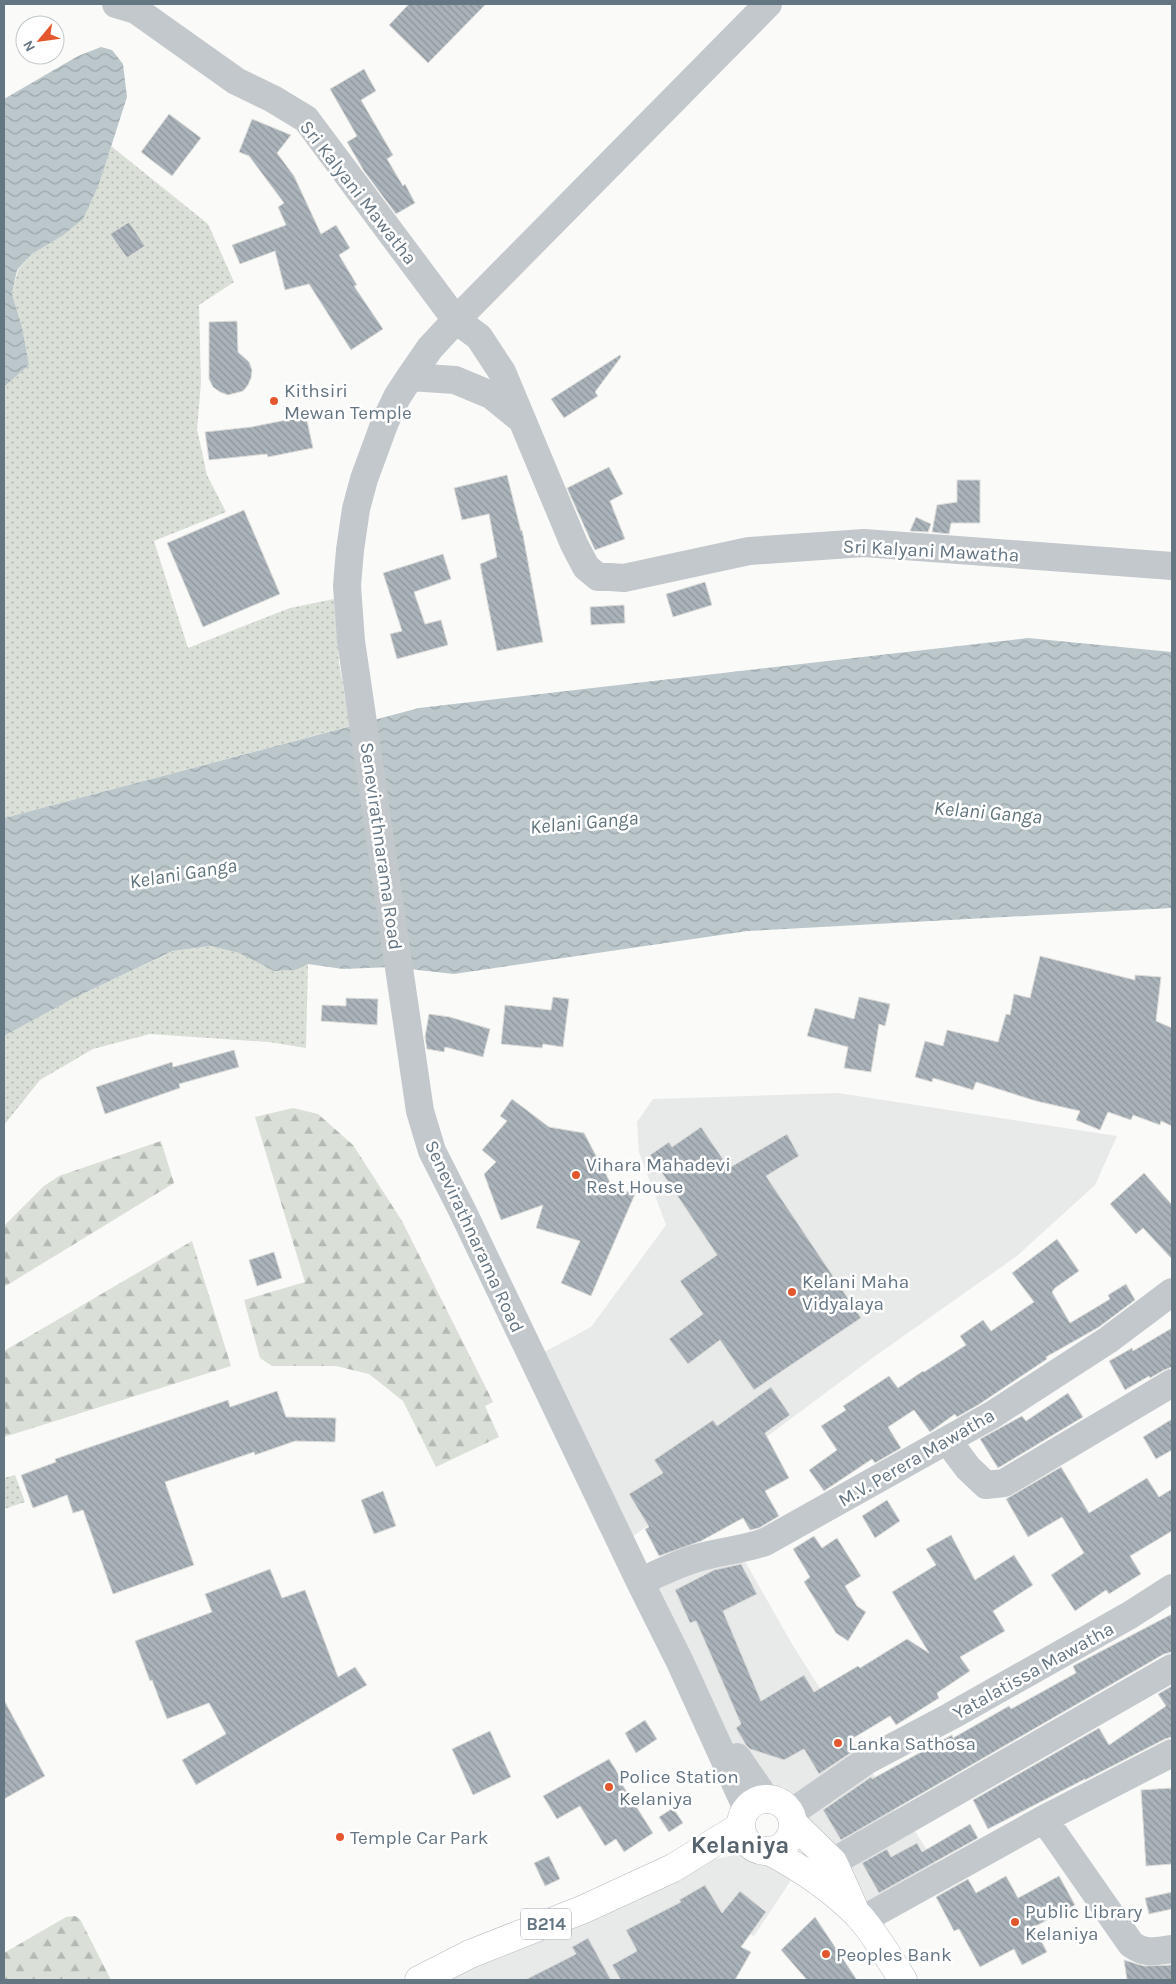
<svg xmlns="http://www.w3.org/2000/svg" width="1176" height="1984" font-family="Karla,sans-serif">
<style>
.built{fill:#e8e9e9}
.grass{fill:url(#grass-dots)}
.forest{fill:url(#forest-firs)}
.water{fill:url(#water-waves)}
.building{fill:url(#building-back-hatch);stroke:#dcdcda}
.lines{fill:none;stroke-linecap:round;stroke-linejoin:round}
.major-casing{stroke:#b5babe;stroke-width:29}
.minor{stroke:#c3c8cc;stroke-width:28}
.major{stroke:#fff;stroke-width:28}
.poi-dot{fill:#e4572e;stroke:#fff;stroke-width:2}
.labels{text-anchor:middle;stroke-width:5;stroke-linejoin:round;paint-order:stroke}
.shield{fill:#fff;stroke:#939fa8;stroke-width:1}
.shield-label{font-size:18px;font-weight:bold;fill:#657683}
.street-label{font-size:19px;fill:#657683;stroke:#fff}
.poi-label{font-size:19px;fill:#657683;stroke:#fff;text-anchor:start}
.water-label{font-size:20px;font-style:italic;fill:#60757c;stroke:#fff}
.district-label{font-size:24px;font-weight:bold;fill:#57646e;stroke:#fff}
</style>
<defs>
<pattern id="grass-dots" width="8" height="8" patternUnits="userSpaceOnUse" patternTransform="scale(1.25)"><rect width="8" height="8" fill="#dadfd7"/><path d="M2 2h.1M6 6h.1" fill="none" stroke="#b4b9b4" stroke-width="1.8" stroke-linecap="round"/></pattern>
<pattern id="forest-firs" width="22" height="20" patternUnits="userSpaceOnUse" patternTransform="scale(1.25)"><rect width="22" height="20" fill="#dadfd7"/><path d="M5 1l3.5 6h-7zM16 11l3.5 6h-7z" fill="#b4b9b4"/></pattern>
<pattern id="water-waves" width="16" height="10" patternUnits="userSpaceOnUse" patternTransform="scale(1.25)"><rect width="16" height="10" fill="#bbc7cb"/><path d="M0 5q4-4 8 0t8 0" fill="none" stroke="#9ca6aa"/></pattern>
<pattern id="building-back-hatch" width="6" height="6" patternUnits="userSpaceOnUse" patternTransform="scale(1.25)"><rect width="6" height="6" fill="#aab3b9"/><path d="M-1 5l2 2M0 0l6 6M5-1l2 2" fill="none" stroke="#8e969c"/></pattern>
</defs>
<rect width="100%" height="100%" fill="#fafaf8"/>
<path class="built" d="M838,1093l279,43 -22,49 -78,71 -146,103 -236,176 -13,8 -89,-185 58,-31 75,-102 -27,-73 -2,-30 16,-23z
M738,1549l54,95 74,117 35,60 6,-2 37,57 -82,44 -75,-113 -10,-6 -78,-99 -59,-120z
M758,1850l41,18 -45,68 -15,-6 -63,50h-257l254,-112z"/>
<path class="grass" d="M111,146l97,78 26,58 -35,23 2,78 -4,46 10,46 19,37 -72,29 34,107 102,-40 44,-9 5,63 11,64 -346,92v-431l25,-22 -7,-38 -10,-33 6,-24 14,-16 30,-18 37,-52z
M211,946c10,3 21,4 31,8 28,14 33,24 66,10l-2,84 -37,-6 -119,-8 -57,15 -53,31 -36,45v-89l68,-37 102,-48z
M15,1475l10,27 -21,7v-31z"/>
<path class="forest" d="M293,1108l25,6 35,31 49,76 91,181 -8,4 14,31 -63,30 -33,-66 -34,-27 -33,-8h-64l-12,-8 -16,-58 61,-18 -50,-165z
M161,1141l13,42 -170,104v-61l40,-40 15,-10z
M192,1241l39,125 -227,71v-86z
M75,1916l5,3 31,61h-107v-27l62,-36z"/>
<path class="water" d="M101,47l11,3 11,14 4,33 -28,87 -16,35 -21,17 -30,18 -15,16 -5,24 10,33 7,38 -25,22v-288l74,-43z
M1028,638l144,14v256l-424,23 -294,43 -63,-7 -48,2 -35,-5 -13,6 -21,1 -35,-18 -28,-7 -38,5 -101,48 -68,37v-218l415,-110z"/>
<path class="building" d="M409,4h77l-58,59 -39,-38z
M364,69l12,22 -15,9 32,55 -6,4 16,27 2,-2 10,19 -19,11 -32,-43 -17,-29 10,-6 -27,-47z
M169,114l32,24 -29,38 -31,-24z
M252,119l39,16 -14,18 17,23 27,58 15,-9 14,23 -11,7 18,30 -3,1 29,43 -32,21 -42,-66 -24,6 -10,-39 -35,13 -8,-19 54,-20 -8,-18 6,-4 -35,-47 -10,-4z
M129,222l16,24 -18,12 -17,-24z
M237,321l1,31 11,10 3,8 -1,8 -3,7 -5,6 -15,4 -8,-3 -7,-5 -4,-8v-57z
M620,355l1,2 -26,35 3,4 -34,22 -13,-19z
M306,416l7,32 -45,9 -1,-3 -58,6 -4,-28 46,-5z
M609,467l14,27 -13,7 15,38 -30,11 -28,-62z
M507,475l14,56 1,-1 21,112 -46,9 -17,-87 17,-7 -8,-43 -27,6 -8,-32z
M957,480h23v43h-29l-2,11 -17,-2 5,-27 20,-3z
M244,510l36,84 -77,33 -36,-84z
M916,517l15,7 -3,8 -18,-1z
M443,554l8,25 -37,13 11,32 16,-4 7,25 -51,14 -7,-25 12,-3 -19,-58z
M705,582l7,23 -39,12 -7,-23z
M624,605l1,18 -34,2 -1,-18z
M1040,956l95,24v-5l26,2 -5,44 16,7v98l-11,-5 -1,4 -27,-10 -2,5 -23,-8 -8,18 -24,-10 4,-9 -44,-10 -60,-19 -3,8 -40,-12 -1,4 -17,-5 10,-36 18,5 4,-16 51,12 8,-28 4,1 4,-21 16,4z
M553,997l16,2 -6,48 -20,-3 -1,4 -41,-4 4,-39 46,5z
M859,997l31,7 -5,22 -6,-2 -8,48 -27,-4 4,-21 -41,-11 8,-28 39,11z
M346,998l32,1 -1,26 -56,-4 1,-16 24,1z
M429,1014l21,3 40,12 -7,28 -38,-10 -1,5 -17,-3 -2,-12z
M234,1050l5,17 -60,17 1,4 -75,26 -9,-27 76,-25 1,5z
M512,1099l37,28 35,6 28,53 23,8 -44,102 -30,-13 19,-42 -44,-13 7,-23 -42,15 -17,-46 12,-12 -14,-12 25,-29 -7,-5z
M701,1127l28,41 58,-34 12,22 -33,20 95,142 -107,72 -34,-50 -32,24 -19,-25 34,-25 -23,-33 37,-26 -67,-100 19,-13 3,5z
M1144,1173l28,32v54l-29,-31 -7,6 -26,-30z
M1057,1239l22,32 -24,17 -3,4 18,31 40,-24 -2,-4 18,-11 9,16 -36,27 -53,30 1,2 -69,46 -21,12 -2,-3 -25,18 -16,-22 -26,17 13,21 -26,15 -3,-4 -48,32 -15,-21 28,-20 -16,-24 25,-16 -3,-4 46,-30 9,12 25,-17 1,1 42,-27 -6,-9 23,-16 8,11 43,-29 -22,-29z
M274,1252l8,26 -25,8 -8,-26z
M1172,1328v39l-8,3 -14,8 -1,-2 -24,14 -16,-29 23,-13 1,3z
M771,1387l19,28 -25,18 24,45 -24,13 14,25 -20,12 -9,2 -7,-12 -42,23 -42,15 -14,-27 4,-2 -20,-33 34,-21 -9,-13 59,-40 4,6z
M277,1391l9,26 50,1 -1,24 -40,-1 -40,14 -1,-3 -89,30 29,83 -81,29 -30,-84 -10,3 -6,-18 -34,13 -12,-33 35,-13 -1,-3 173,-59 2,7z
M1068,1393l15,24 -85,51 -18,-29 42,-23 4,5z
M1172,1419v31l-16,9 -13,-22z
M1061,1467l28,46 58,-35 12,19 13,-8v42l-42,25 11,18 -32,20 -3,-4 -31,21 -24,-36 33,-22 -22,-36 -34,20 -22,-38z
M383,1491l13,35 -22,8 -13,-34z
M887,1500l13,21 -25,17 -13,-22z
M951,1535l24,45 39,-25 19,30 -40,26 12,20 -45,26 10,14 -33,22 2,5 -43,27 -6,-9 -40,24 5,10 -36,24 -15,-25 -20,11 -34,-11 -4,-4 -10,-17 5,-4 -45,-103 -6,2 -15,-33 39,-20 27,-6 16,30 -34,17 38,90 43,-26 10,17 44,-26 2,2 47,-29 22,14 -37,-61 44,-27 -10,-16z
M814,1536l8,12 15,-10 24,38 -16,10 12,20 9,6 -18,29 -12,-8 -32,-51 6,-5 -17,-28z
M270,1569l12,29 23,-8 33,87 17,-10 12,18 -171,100 -14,-25 44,-26 -17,-31 -42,16 -15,-39 -2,1 -15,-40 77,-29 -7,-18z
M1172,1614v38l-8,2 -323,186 -18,-30 48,-33 1,2 80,-44 1,3 56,-32 2,3 65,-36 -3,-7z
M1172,1686v51l-7,2 -80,41v-1l-97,50 -15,-29 126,-72 10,17 57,-39 -8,-12z
M4,1700l41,76 -41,23z
M645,1720l12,19 -21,14 -11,-20z
M490,1731l21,46 -38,18 -21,-46z
M609,1759l13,21 -2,1 33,52 -29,19 -8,-13 -11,7 -25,-40 -23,13 -14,-23z
M1172,1788v76l-26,2 -5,-76z
M673,1808l10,15 -14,9 -10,-15z
M970,1824l8,14 -99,55 -17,-30 25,-14 4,8 26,-14 5,9z
M549,1856l11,23 -15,7 -11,-23z
M1006,1876l12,22 41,-22 16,29 -41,22 13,25 -25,13 -8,-16 -34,18 -21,-38 -5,2 -18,-34 32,-18 8,14z
M705,1885l17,28 18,-22 26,21 -25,35 10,5 -16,28h-114l-9,-15 25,-14 -11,-21 55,-28 -2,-2z
M1172,1892v17l-23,5 -4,-16z
M815,1917l42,63h-50l-26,-30z
M588,1938l23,42h-86l51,-26 -4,-7z
M1124,1960l20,6 28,-1v15h-45z"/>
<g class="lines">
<defs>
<path id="major" d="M741 1825a26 26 0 1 1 52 0a26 26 0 1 1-52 0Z
M794,1824l39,38 20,44
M769,1851c32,17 62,37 88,63 16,16 33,46 46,66
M419,1980l51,-26 114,-45 89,-41 68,-42"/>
</defs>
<use href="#major" class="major-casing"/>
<path class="minor" d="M116,4l20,6 100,71 37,18 33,20 150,201 23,17 23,35 72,172 12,23 12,10h12l14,1 125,-27 115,-8 308,23
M410,377l45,3 36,15 27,22
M947,1440l21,28 18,17 18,-2 168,-100
M640,1582c19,-9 37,-18 57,-24 23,-7 46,-8 68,-16l227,-127 116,-75 64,-48
M737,1757l29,42
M747,1809l-67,-147 -40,-80 -178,-372 -30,-59 -12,-40 -69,-470 -4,-55 3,-36 6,-41 8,-30 21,-57 12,-25 13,-20 20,-29 26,-28 312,-316
M791,1813l75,-52 85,-45 179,-101 42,-27
M1044,1819l87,125c15,11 24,7 41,5
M833,1862l339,-194
M862,1920l182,-101 128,-66"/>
<use href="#major" class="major"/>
</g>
<g class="poi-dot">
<circle cx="274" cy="401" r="5"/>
<circle cx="576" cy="1175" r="5"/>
<circle cx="792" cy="1292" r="5"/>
<circle cx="838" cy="1743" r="5"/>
<circle cx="609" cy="1787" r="5"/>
<circle cx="340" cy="1837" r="5"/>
<circle cx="1015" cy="1922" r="5"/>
<circle cx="826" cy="1954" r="5"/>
</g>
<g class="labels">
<rect class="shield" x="521" y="1908.5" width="50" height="31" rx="4"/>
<g class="shield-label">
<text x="546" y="1930">B214</text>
</g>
<g class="street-label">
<text transform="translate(359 192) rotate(52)" y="7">Sri Kalyani Mawatha</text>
<text transform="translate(931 550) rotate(3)" y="7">Sri Kalyani Mawatha</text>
<text transform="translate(382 846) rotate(82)" y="7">Senevirathnarama Road</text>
<text transform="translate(475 1236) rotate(65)" y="7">Senevirathnarama Road</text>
<text transform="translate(916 1457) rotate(-30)" y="7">M.V. Perera Mawatha</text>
<text transform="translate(1033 1670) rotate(-29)" y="7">Yatalatissa Mawatha</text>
</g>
<g class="poi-label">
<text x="284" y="397">Kithsiri<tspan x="284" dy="22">Mewan Temple</tspan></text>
<text x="586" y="1171">Vihara Mahadevi<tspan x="586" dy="22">Rest House</tspan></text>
<text x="802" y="1288">Kelani Maha<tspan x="802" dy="22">Vidyalaya</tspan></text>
<text x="848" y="1750">Lanka Sathosa</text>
<text x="619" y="1783">Police Station<tspan x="619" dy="22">Kelaniya</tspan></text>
<text x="350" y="1844">Temple Car Park</text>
<text x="1025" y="1918">Public Library<tspan x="1025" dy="22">Kelaniya</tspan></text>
<text x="836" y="1961">Peoples Bank</text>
</g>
<g class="water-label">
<text transform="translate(988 812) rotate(5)" y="7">Kelani Ganga</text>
<text transform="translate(584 822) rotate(-5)" y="7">Kelani Ganga</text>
<text transform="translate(183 873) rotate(-9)" y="7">Kelani Ganga</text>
</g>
<g class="district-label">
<text x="740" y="1853">Kelaniya</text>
</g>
</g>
<rect width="1176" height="1984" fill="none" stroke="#657683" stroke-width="10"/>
<g transform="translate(40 40) rotate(241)"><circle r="24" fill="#ffffff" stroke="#c1c8cd"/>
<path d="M0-4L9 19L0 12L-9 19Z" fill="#e4572e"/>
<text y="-8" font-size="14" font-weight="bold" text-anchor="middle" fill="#657683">N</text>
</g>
</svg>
